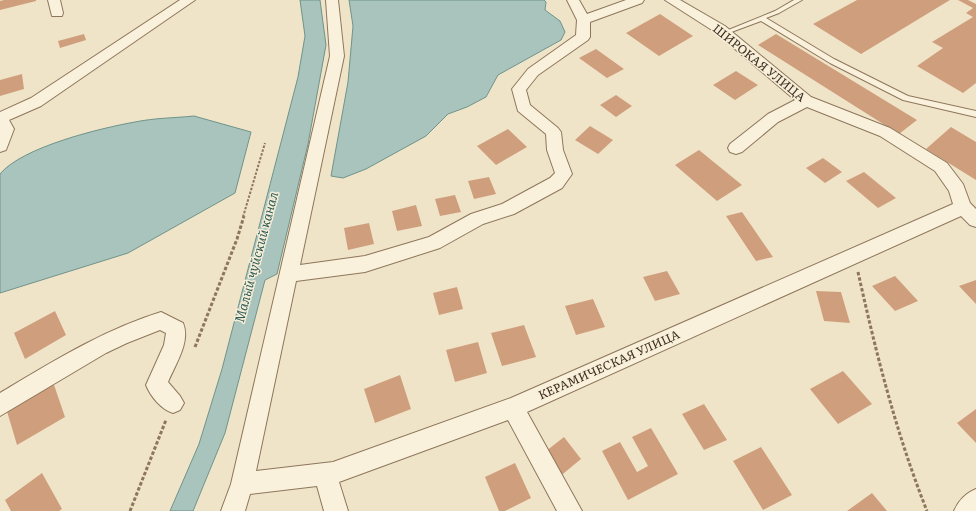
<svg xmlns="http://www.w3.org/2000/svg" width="976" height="511" font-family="Literata,serif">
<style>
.water{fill:#a9c4bc;stroke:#6f938a}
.building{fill:#cf9f7d}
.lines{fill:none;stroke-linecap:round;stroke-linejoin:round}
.lane-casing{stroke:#8d765c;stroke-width:2}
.street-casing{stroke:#8d765c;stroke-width:2}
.path-far1{stroke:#8d765c;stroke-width:2;stroke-dasharray:2.5 1.5;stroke-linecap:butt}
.path{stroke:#8d765c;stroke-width:3;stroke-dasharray:3.5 2;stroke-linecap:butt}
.lane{fill:#faf1dc;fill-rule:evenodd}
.street{fill:#faf1dc;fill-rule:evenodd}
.labels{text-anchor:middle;stroke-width:3;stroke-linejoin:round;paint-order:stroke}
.street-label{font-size:12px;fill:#3d2e20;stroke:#f7eed8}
.water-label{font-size:13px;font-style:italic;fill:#2f5d5a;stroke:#f7eed8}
</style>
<rect width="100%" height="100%" fill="#f0e4c8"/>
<path class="water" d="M300,0h20l6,45 -18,99 -31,130 -12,6 -40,153 -32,78h-23l29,-67 23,-75 76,-292 7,-41z
M349,0h195l2,2 -1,8 15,11 5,11 -4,8 -63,35 -12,22 -19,10 -19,7 -22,22 -60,33 -23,9 -12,-2 17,-94 5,-56z
M194,116l57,16 -16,61 -107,60 -128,40v-119c22,-27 101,-46 135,-52 19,-4 39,-4 59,-6z"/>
<path class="building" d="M4,0h32v1l-36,9v-9z
M857,0h93l-89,54 -48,-30z
M958,0h10l8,4v79l-13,10 -46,-27 26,-18 -11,-6 41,-25 -7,-4 7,-5z
M660,14l33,22 -34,20 -33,-23z
M84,34l2,6 -26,8 -2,-7z
M776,34l141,86 -18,14 -141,-89z
M596,49l28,20 -17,9 -28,-20z
M736,71l22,14 -23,15 -22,-15z
M22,74l2,15 -24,7v-16z
M616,95l16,11 -16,11 -16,-12z
M590,126l23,14 -15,14 -23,-14z
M951,127l25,15v38l-50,-31z
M508,129l19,18 -31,18 -19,-19z
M699,150l43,35 -25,16 -42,-36z
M823,158l19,14 -17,11 -19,-15z
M864,172l32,26 -18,10 -32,-27z
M489,177l7,17 -22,5 -6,-18z
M455,195l6,17 -21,4 -5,-17z
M416,205l6,21 -25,5 -5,-20z
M742,212l31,45 -17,4 -30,-45z
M369,223l5,21 -26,6 -4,-22z
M667,271l13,23 -25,7 -12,-24z
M895,276l23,25 -23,10 -23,-25z
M976,280v24l-17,-18z
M457,287l6,22 -24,6 -6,-22z
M816,291l25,1 9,31 -26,-2z
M593,299l12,28 -29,8 -11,-29z
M55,311l11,24 -41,24 -11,-26z
M524,325l12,32 -34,9 -11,-33z
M478,342l9,31 -32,9 -9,-32z
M843,371l29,33 -34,20 -28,-35z
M400,375l11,34 -36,14 -11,-34z
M53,382l12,35 -48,28 -11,-37z
M704,404l23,36 -23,10 -22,-36z
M976,409v34l-19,-20z
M651,428l27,46 -50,26 -26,-49 18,-9 17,30 11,-6 -16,-29z
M564,437l17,22 -23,19 -17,-23z
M761,447l31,48 -29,15 -30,-49z
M515,463l16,35 -26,13h-6l-14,-34z
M42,473l20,36 -3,2h-48l-6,-11z
M872,493l15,18h-40z"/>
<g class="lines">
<defs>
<path id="lane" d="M794,0h8l-23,13 -13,5 68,41 74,37 68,15v6l-73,-17 -73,-37 -69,-42 -35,13 -2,1 -3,-2 54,-22z"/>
<path id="street" d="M48,0h12l3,13 -1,3h-10z
M180,0h15l-154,106 -32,14 5,9 -8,21 -6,2v-40l31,-14z
M326,0h12l6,56 -44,209 65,-9 64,-19 42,-23 31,-10 48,-26 5,-5 -8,-23 -1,-16 -28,-23 -6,-22 16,-20 48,-34 1,-15 -10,-20h12l8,14 39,-14h18l-2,3 -52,19v15l-2,3 -50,35 -12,15 4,15 28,23 3,4 2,18 9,24 -10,14 -48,26 -31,10 -43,24 -75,24 -69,9 -40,190 77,-9 178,-64 442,-194 -4,-13 -14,-20 -55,-35 -73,-29 -29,15 -36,30 -6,2 -6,-2 -2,-4 2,-4 38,-30 27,-14 -80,-68 -50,-32h15l45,26 86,71 79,31 57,35 16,21 7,19 6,6v18l-6,-2 -9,-9 -434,196 55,99h-25l-49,-91 -169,62 9,29h-24l-7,-25 -67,8 -5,17h-24l10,-27 99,-428z
M161,312l22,11c8,19 -8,42 -15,59l12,14 4,7 -4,7 -7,3c-12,-4 -22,-16 -27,-28l18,-40 2,-12 -6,-3 -33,13 -21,10 -106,63v-23c52,-31 103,-63 161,-81z
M976,489v22h-22c5,-11 11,-17 22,-22z"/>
</defs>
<use href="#lane" class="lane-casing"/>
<use href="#street" class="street-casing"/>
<path class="path-far1" d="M243,217l22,-74"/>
<path class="path" d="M858,272c18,81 38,161 69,239
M195,347l42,-108 7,-23
M130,511l36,-91"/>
<use href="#lane" class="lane"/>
<use href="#street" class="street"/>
</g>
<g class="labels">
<g class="street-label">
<text transform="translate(759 63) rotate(39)" y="4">ШИРОКАЯ УЛИЦА</text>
<text transform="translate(609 365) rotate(-24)" y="4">КЕРАМИЧЕСКАЯ УЛИЦА</text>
</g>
<g class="water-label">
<text transform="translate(256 257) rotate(-75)" y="5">Малый чуйский канал</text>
</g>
</g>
</svg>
